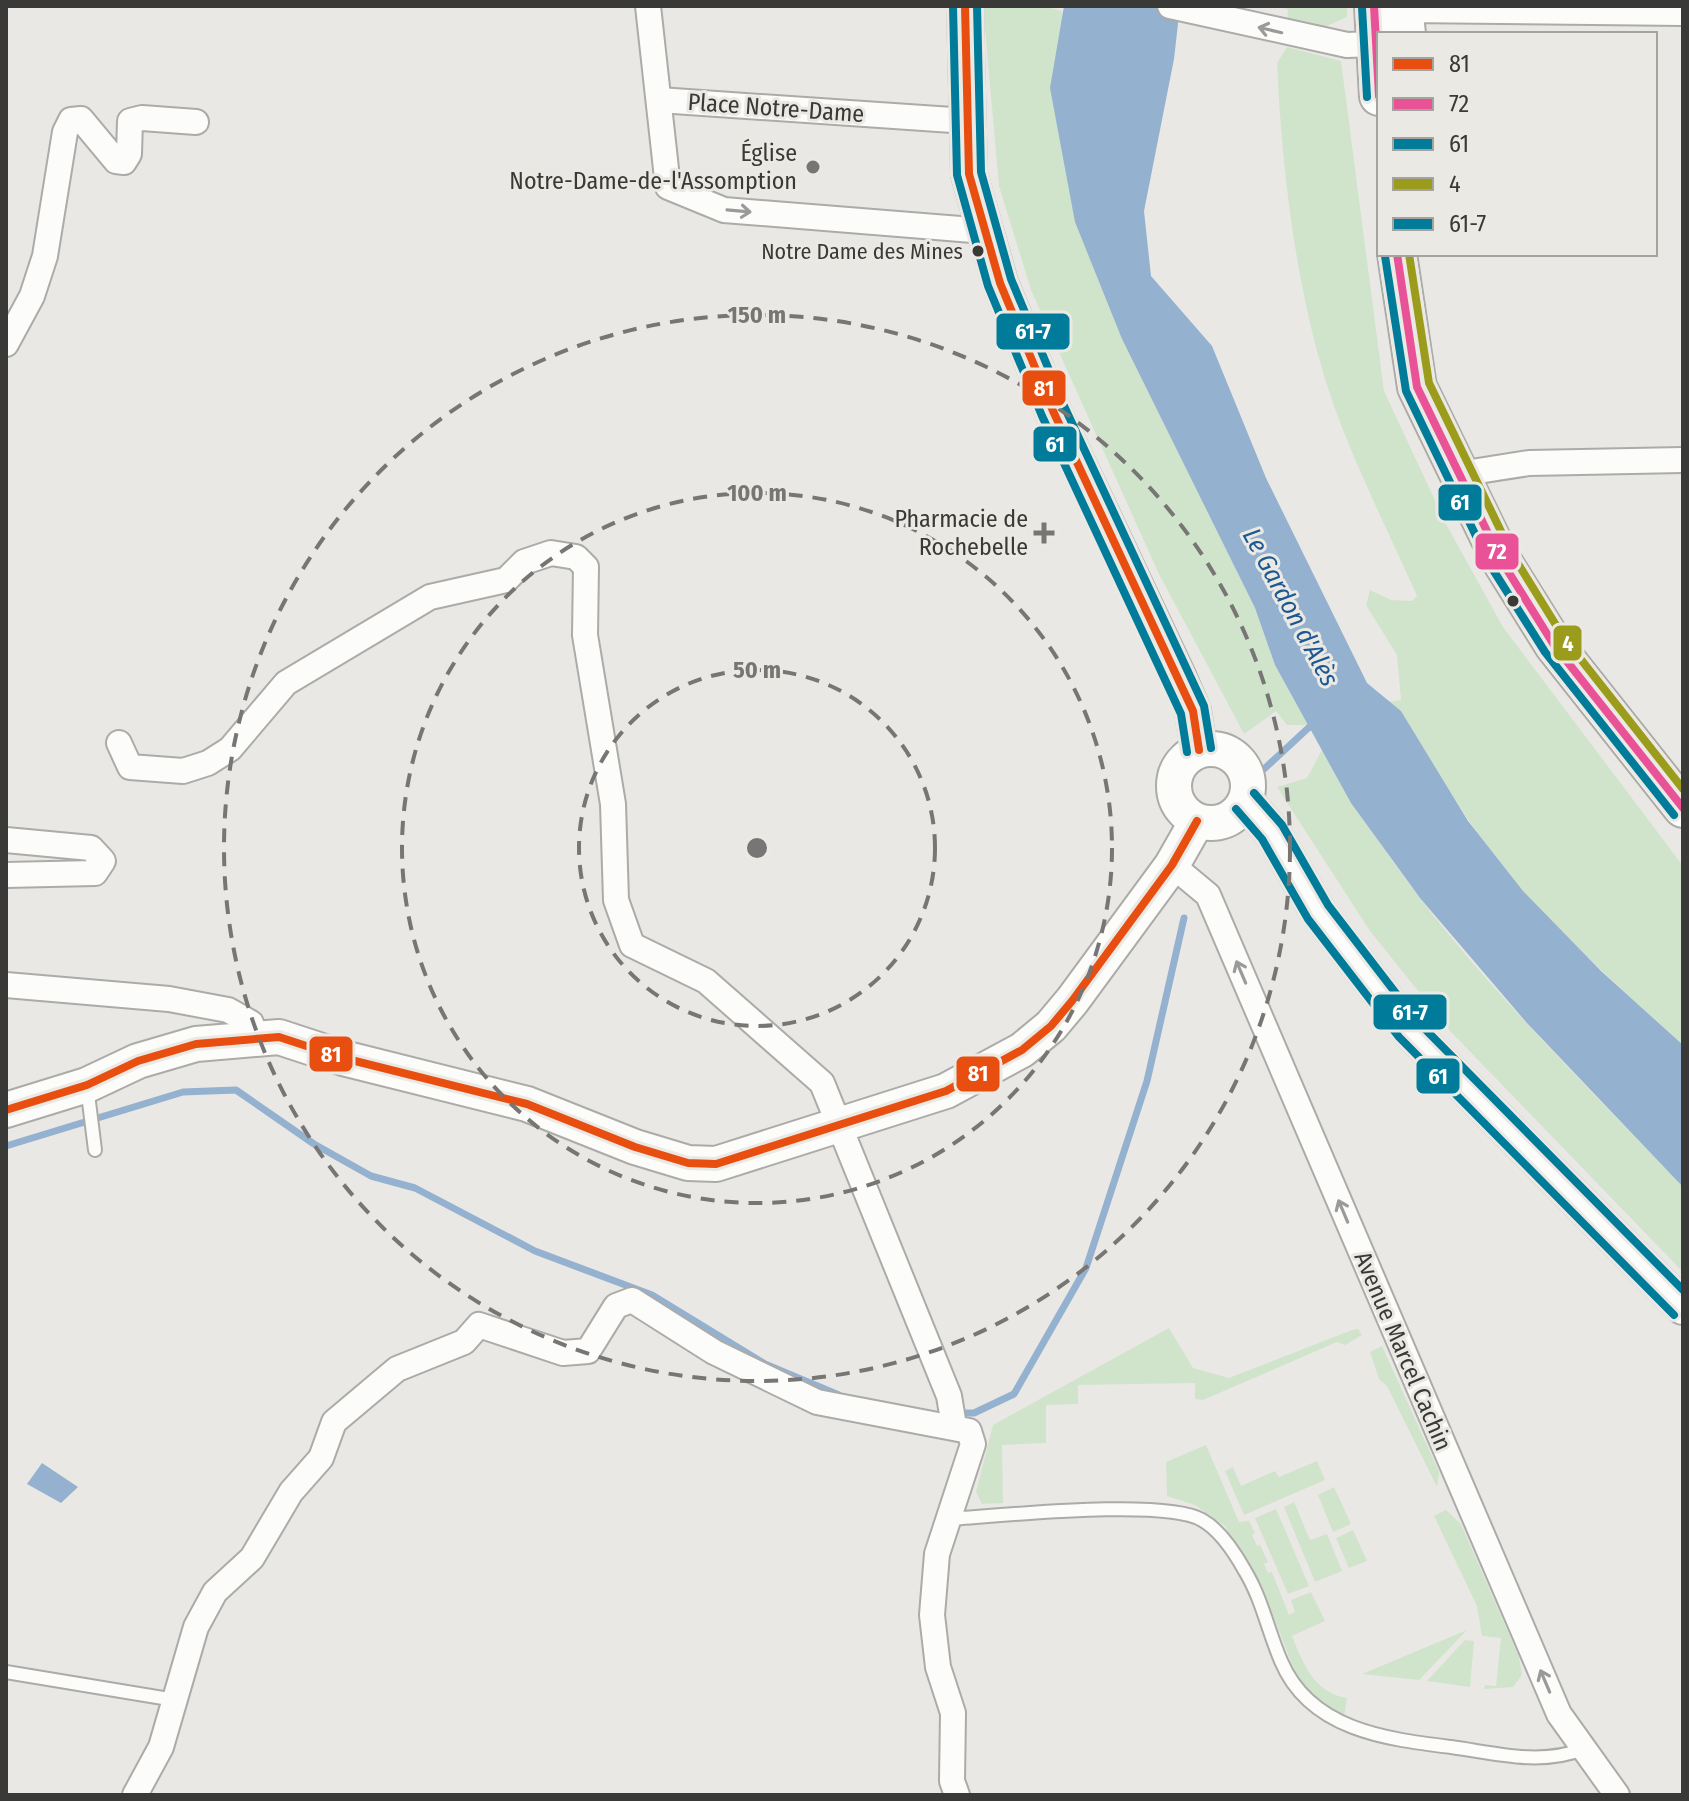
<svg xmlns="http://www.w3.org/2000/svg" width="1689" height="1801" font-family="'Fira Sans Condensed',sans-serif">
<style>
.green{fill:#d0e4cc}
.water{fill:#94b1cf}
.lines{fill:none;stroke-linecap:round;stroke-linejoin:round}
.stream{stroke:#94b1cf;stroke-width:7}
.lane-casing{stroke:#acaba8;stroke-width:16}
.street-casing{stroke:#acaba8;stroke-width:28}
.secondary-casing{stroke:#acaba8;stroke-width:38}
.primary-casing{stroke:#acaba8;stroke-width:42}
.lane{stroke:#fcfcfb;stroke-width:12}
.street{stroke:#fcfcfb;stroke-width:24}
.secondary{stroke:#fcfcfb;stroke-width:34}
.primary{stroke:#fcfcfb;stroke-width:38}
.bus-1-casing{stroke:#ebe9e4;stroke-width:14}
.bus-2-casing{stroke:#ebe9e4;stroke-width:14}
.bus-3-casing{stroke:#ebe9e4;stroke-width:14}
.bus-4-casing{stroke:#ebe9e4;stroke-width:14}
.bus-5-casing{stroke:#ebe9e4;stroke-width:14}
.bus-1{stroke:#e84e0f;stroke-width:8}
.bus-2{stroke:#ea5297;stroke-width:8}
.bus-3{stroke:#007b99;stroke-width:8}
.bus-4{stroke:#9c9c1c;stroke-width:8}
.bus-5{stroke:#007b99;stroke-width:8}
.oneway{stroke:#9a9a99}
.ring{fill:none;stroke:#777674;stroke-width:4;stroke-dasharray:14 10}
.poi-dot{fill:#777674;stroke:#ebe9e4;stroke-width:3}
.bus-dot{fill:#393937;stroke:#ebe9e4;stroke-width:3}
.labels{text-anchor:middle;stroke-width:6;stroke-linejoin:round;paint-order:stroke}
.bus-label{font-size:22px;fill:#393937;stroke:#ebe9e4;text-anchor:end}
.street-label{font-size:24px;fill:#393937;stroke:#ebe9e4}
.poi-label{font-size:24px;fill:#393937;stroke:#ebe9e4;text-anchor:end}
.water-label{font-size:26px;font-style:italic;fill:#1d5891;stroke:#ebe9e4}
.centre{fill:#777674;stroke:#ebe9e4;stroke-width:4}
.ring-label{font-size:24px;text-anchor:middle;font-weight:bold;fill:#777674;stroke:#ebe9e4;stroke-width:6;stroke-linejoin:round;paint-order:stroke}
.line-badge{stroke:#ebe9e4;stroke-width:3}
.badge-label{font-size:22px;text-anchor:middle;font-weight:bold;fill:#fff}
</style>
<rect width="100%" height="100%" fill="#eae8e5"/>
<!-- green -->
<g class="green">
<polygon points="983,6 1043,6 1062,11 1122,339 1255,608 1275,665 1310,725 1287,725 1276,711 1244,734 1159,574 1031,290 999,186"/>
<polygon points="1275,6 1347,6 1347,17 1318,30 1287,23 1288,9"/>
<path d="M1287,47L1341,61L1384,391L1446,524L1503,627L1683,866V1045C1629,996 1574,947 1524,893C1475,838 1439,773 1401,711L1387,702L1401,700L1397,655L1366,605L1370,590L1391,600L1412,601L1417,596C1389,533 1357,470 1334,406C1297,301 1282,174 1277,63Z"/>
<path d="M1323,748C1410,916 1554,1051 1683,1187V1272L1451,1032L1370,931L1277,787L1307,778Z"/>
<polygon points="1169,1328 1193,1368 1229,1378 1352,1330 1358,1329 1362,1335 1345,1345 1337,1342 1203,1400 1195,1399 1195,1383 1078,1385 1078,1404 1046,1405 1046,1443 1002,1445 1003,1503 982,1504 976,1492 993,1425"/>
<polygon points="1382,1346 1439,1472 1437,1487 1387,1386 1379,1379 1370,1352"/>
<path d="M1206,1445L1239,1522L1249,1521L1255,1533L1252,1535L1257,1546L1260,1545L1268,1562L1264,1564L1268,1573L1272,1572L1289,1615L1295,1612L1291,1600L1311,1592L1325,1621L1292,1636C1303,1663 1314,1693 1347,1698L1344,1717H1336L1297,1678L1262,1586L1229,1542L1226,1527L1195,1505L1167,1496L1166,1462Z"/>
<polygon points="1317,1461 1325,1480 1244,1515 1225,1471 1233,1467 1241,1486 1275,1471 1279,1477"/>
<polygon points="1334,1487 1351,1524 1333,1532 1318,1495"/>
<polygon points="1294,1502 1310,1540 1327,1534 1342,1571 1315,1582 1284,1507"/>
<polygon points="1276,1509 1309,1586 1288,1594 1255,1518"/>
<polygon points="1446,1510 1461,1524 1519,1657 1522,1675 1513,1687 1484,1689 1485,1685 1496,1686 1501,1638 1482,1636 1477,1606 1434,1516"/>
<polygon points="1353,1530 1367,1561 1349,1568 1336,1538"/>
<polygon points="1467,1630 1419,1680 1362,1674"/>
<polygon points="1465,1640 1474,1641 1470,1687 1427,1681"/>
</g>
<!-- water -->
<g class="water">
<polygon points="1064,6 1180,6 1174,59 1144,211 1151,276 1212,346 1266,478 1367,683 1401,711 1468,821 1523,891 1601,971 1683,1045 1683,1187 1526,1022 1420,898 1351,803 1275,665 1255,608 1122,339 1075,222 1050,88"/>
<polygon points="42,1463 78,1487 61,1503 27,1484"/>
</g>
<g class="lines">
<!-- stream -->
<g class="stream">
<polyline points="1264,769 1318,719"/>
<polyline points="6,1146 183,1092 236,1090 314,1144 371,1176 415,1188 535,1251 652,1295 765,1364 839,1395"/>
<polyline points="958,1413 974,1413 1014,1394 1086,1268 1147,1081 1184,918"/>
</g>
<defs>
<g id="lane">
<polyline points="87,1086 95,1150"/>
<path d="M948,1519C999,1516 1165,1498 1202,1520C1220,1530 1235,1553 1245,1571C1262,1599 1268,1631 1281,1661C1310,1730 1386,1739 1451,1747C1495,1753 1540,1766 1583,1749"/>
<polyline points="6,1672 175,1700"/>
</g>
<g id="street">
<polyline points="648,6 668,187 724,210 985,231"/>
<polyline points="1170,6 1347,45 1374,44 1379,39"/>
<polyline points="1394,21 1404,10 1683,13"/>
<polyline points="659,100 967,121"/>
<polyline points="6,344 32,296 45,256 65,132 71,120 81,119 116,161 124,162 129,154 130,121 142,118 196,122"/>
<polyline points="1459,474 1529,463 1683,460"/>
<polyline points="119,743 130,767 183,771 208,763 230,749 286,683 430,597 506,580 524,562 551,553 576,557 586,567 585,635 613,804 616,900 632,945 706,981 822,1083 949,1396 954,1426"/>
<polyline points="6,840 91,848 103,861 95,873 6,875"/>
<polyline points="1172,865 1208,895 1559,1714 1617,1795"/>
<polyline points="6,985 169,999 228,1010 251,1023 256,1037"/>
<polyline points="135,1795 161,1747 196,1627 215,1592 252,1558 291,1492 321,1458 334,1422 397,1369 464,1342 479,1325 563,1353 588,1351 616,1306 632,1300 714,1352 817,1402 969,1431 973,1444 937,1554 932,1615 938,1667 953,1713 952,1781 957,1795"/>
</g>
<g id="secondary">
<polyline points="965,6 969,174 1000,283 1053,411 1178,676 1193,711 1199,750"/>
<circle cx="1211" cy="786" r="37"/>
<polyline points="1245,801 1272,832 1318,912 1409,1030 1683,1307"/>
<polyline points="6,1110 87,1085 138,1061 196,1044 279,1037 343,1058 527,1104 635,1147 688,1163 716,1164 946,1091 1022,1050 1051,1026 1072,1001 1172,865 1197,821"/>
</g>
<g id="primary">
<polyline points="1374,6 1379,96"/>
<polyline points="1403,6 1406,34"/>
<polyline points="1397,254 1417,387 1501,560 1554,645 1683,808"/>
</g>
</defs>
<!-- lane casing -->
<use href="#lane" class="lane-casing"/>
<!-- street casing -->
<use href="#street" class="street-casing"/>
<!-- secondary casing -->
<use href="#secondary" class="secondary-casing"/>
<!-- primary casing -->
<use href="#primary" class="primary-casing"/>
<!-- lane -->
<use href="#lane" class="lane"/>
<!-- street -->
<use href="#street" class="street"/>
<!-- secondary -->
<use href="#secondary" class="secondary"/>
<!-- primary -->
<use href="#primary" class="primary"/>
<defs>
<g id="bus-1">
<polyline points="965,6 969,174 1000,283 1053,411 1193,711 1199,750"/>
<polyline points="6,1110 87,1085 138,1061 196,1044 279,1037 343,1058 527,1104 635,1147 688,1163 716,1164 946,1091 1022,1050 1051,1026 1072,1001 1172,865 1197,821"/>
</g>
<g id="bus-2">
<polyline points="1374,6 1379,96"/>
<polyline points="1397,254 1417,387 1501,560 1554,645 1683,808"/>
</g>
<g id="bus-3">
<polyline points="953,6 957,175 988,286 1042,416 1181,714 1187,752"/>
<polyline points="1362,7 1367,97"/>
<polyline points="1385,256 1406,391 1490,565 1545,652 1674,815"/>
<polyline points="1236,809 1262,839 1308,919 1399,1037 1674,1315"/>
</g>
<polyline id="bus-4" points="1409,254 1429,383 1512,554 1564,638 1683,789"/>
<g id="bus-5">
<polyline points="977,6 981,172 1011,279 1064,406 1204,706 1211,748"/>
<polyline points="1254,793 1282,825 1328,905 1418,1022 1683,1290"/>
</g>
</defs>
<!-- bus-1 casing -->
<use href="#bus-1" class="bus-1-casing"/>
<!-- bus-2 casing -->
<use href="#bus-2" class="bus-2-casing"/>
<!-- bus-3 casing -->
<use href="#bus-3" class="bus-3-casing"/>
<!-- bus-4 casing -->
<use href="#bus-4" class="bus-4-casing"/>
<!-- bus-5 casing -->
<use href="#bus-5" class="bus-5-casing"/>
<!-- bus-1 -->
<use href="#bus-1" class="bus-1"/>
<!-- bus-2 -->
<use href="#bus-2" class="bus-2"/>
<!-- bus-3 -->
<use href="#bus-3" class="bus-3"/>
<!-- bus-4 -->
<use href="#bus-4" class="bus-4"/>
<!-- bus-5 -->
<use href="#bus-5" class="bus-5"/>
</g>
<!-- one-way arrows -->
<defs><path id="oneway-shaft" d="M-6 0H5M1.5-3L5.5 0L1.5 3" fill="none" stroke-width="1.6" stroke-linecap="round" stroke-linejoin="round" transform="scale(2)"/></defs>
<g class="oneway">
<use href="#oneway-shaft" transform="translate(1270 30) rotate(-167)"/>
<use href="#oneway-shaft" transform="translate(739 211) rotate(5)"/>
<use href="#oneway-shaft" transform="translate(1241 972) rotate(-113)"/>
<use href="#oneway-shaft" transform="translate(1343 1211) rotate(-113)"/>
<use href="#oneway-shaft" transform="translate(1545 1681) rotate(-113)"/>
</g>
<!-- distance rings -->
<g class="ring">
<circle cx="757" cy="848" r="178"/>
<circle cx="757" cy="848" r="355"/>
<circle cx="757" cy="848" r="533"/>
</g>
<!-- markers -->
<g class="poi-dot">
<circle cx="813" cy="167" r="8"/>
<path d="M1040 521h8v8h8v8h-8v8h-8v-8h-8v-8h8z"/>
</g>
<g class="bus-dot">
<circle cx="978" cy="251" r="7"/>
<circle cx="1513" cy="601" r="7"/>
</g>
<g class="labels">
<!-- bus labels -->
<g class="bus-label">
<text x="963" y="259">Notre Dame des Mines</text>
</g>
<!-- street labels -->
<g class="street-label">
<text transform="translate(776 108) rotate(4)" y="8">Place Notre-Dame</text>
<text transform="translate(1403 1351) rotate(67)" y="8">Avenue Marcel Cachin</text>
</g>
<!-- poi labels -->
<g class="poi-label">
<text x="797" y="161">Église<tspan x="797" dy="28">Notre-Dame-de-l'Assomption</tspan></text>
<text x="1028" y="527">Pharmacie de<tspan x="1028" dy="28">Rochebelle</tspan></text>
</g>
<!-- water labels -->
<g class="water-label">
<text transform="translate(1291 607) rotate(62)" y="9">Le Gardon d'Alès</text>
</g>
</g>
<circle cx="757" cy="848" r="12" class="centre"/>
<g class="ring-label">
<text x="757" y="323">150 m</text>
<text x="757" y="501">100 m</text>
<text x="757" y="678">50 m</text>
</g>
<g class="line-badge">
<rect x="995" y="312" width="76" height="39" rx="8" fill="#007b99"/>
<rect x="1021" y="369" width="46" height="38" rx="8" fill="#e84e0f"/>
<rect x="1032" y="425" width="46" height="38" rx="8" fill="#007b99"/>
<rect x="1437" y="483" width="46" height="39" rx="8" fill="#007b99"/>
<rect x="1474" y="532" width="46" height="39" rx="8" fill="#ea5297"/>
<rect x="1552" y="624" width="31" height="38" rx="8" fill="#9c9c1c"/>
<rect x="1372" y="993" width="76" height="38" rx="8" fill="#007b99"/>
<rect x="308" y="1035" width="46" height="38" rx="8" fill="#e84e0f"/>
<rect x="955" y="1055" width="46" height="38" rx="8" fill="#e84e0f"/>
<rect x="1415" y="1057" width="46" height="38" rx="8" fill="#007b99"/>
</g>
<g class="badge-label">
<text x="1033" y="339">61-7</text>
<text x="1044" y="396">81</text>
<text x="1055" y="452">61</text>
<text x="1460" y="510">61</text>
<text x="1497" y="559">72</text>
<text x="1568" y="651">4</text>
<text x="1410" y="1020">61-7</text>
<text x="331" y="1062">81</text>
<text x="978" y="1081">81</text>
<text x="1438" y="1084">61</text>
</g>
<!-- border -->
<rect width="1689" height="1801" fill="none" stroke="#393937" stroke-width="16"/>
<!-- legend -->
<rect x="1377" y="32" width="280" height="224" fill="#ebe9e4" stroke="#a4a39f" stroke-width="2"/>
<rect x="1393" y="58" width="40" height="12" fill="#e84e0f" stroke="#a4a39f" stroke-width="2"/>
<text x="1449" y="72" font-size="24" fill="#393937">81</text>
<rect x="1393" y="98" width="40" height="12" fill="#ea5297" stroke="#a4a39f" stroke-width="2"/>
<text x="1449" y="112" font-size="24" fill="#393937">72</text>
<rect x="1393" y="138" width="40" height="12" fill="#007b99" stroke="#a4a39f" stroke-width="2"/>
<text x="1449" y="152" font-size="24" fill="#393937">61</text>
<rect x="1393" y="178" width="40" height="12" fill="#9c9c1c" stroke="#a4a39f" stroke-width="2"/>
<text x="1449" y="192" font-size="24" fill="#393937">4</text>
<rect x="1393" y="218" width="40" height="12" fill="#007b99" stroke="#a4a39f" stroke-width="2"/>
<text x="1449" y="232" font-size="24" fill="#393937">61-7</text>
</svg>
